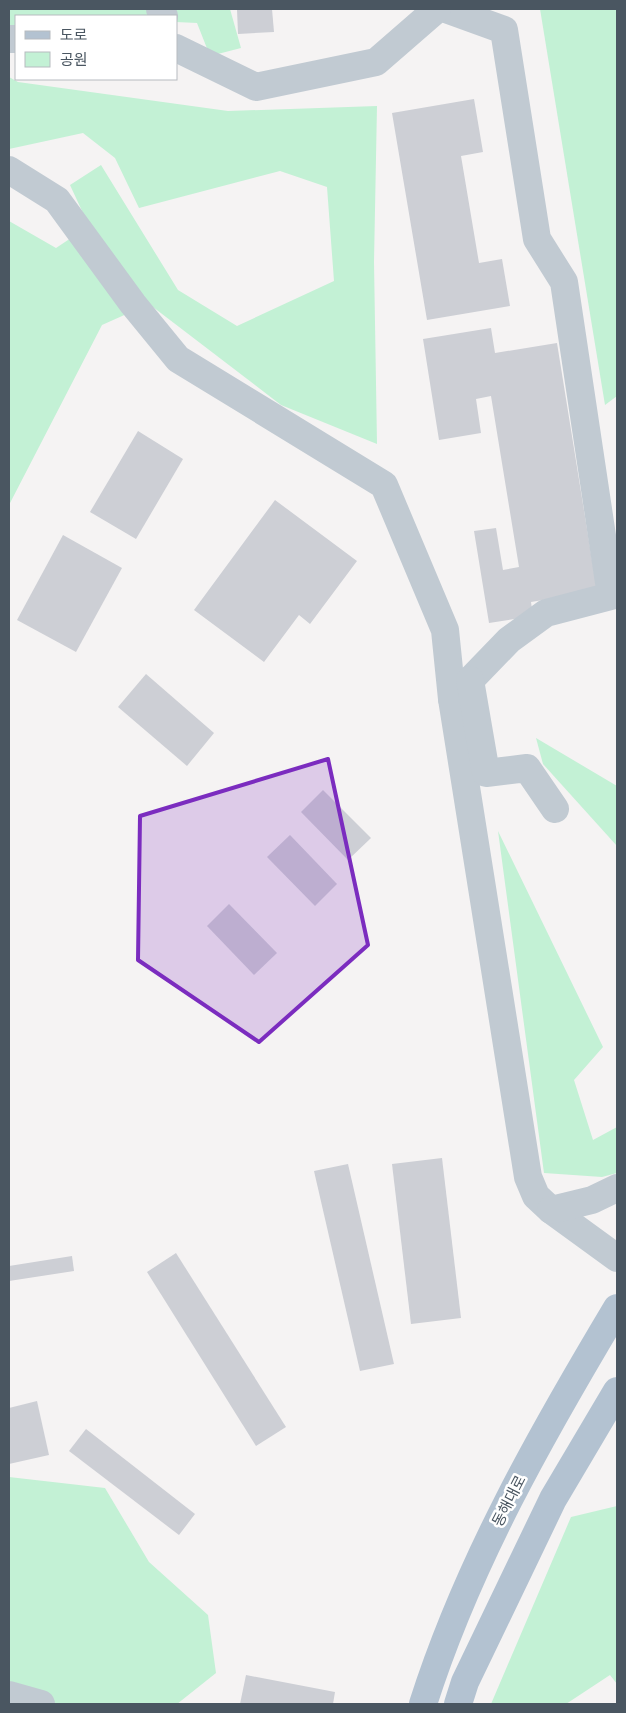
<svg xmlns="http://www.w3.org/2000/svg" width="626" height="1713" font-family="'Fira Sans','Noto Sans KR',sans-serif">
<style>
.green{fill:#c3f1d5}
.building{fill:#cdcfd5}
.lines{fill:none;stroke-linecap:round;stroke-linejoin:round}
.minor{stroke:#c1cad2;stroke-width:28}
.major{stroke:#b3c2d1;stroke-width:28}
.marked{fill:#7b2cbf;fill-opacity:0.2;stroke:#7b2cbf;stroke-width:4;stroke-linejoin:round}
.labels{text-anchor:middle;stroke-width:5;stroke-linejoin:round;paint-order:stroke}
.street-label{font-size:15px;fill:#4a5661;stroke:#fff}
</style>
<rect width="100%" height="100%" fill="#f5f3f3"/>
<!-- green -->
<g class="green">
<polygon points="9,9 230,9 241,48 210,56 197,23 176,22 176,16 16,16 16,46 9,35"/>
<polygon points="540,9 617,9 617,396 605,405"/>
<polygon points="9,77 18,82 228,111 377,106 374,262 377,444 281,405 149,304 102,325 9,505 9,221 56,248 89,226 70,185 101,165 178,290 237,326 334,281 327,187 280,171 139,208 115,158 83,133 9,149"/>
<polygon points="536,738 617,786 617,846 543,764"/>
<polygon points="498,831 603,1047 574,1080 593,1140 617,1127 617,1173 602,1177 544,1173"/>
<polygon points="9,1477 105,1488 149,1562 208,1615 216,1673 177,1704 35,1704 9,1697"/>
<polygon points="617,1506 617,1684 610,1675 566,1704 491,1704 571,1517"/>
</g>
<!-- building -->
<g class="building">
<polygon points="237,9 272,9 274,32 238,34"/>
<polygon points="474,99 483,152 461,156 479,263 502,259 510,306 427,320 392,113"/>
<polygon points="491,328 495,353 557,343 597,591 531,602 533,616 489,623 474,531 496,528 503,570 519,567 491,396 476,399 481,433 439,440 423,339"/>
<polygon points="138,431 183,459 136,539 90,512"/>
<polygon points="275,500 357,561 310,624 299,615 264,662 194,610"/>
<polygon points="63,535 122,568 76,652 17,620"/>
<polygon points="146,674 214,733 187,766 118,707"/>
<polygon points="323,790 371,838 348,860 301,812"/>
<polygon points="290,835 337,884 315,906 267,857"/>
<polygon points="229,904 277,953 254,975 207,926"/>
<polygon points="442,1158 461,1318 411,1324 392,1164"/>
<polygon points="348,1164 394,1364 360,1371 314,1171"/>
<polygon points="176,1253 286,1427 256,1446 147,1272"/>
<polygon points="72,1256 74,1271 9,1281 9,1266"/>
<polygon points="37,1401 49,1455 9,1464 9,1408"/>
<polygon points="86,1429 195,1514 179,1535 69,1451"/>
<polygon points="246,1675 335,1692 333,1704 240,1704"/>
</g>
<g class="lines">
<!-- minor -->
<g class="minor">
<polyline points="160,9 164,16"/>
<polyline points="446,9 504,30 537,239 564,282 611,596 546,613 509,640 452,699"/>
<polyline points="9,39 16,39"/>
<polyline points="176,48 256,87 376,62 437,9"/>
<polyline points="9,170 57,200 133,304 178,359 384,485 445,630 452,699 528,1177 536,1196 551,1210 617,1258"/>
<polyline points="470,680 486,773 527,768 555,809"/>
<polyline points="551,1210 592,1200 617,1188"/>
<polyline points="9,1695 41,1704"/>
</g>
<!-- major -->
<g class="major">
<path d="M423,1704C468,1563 541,1435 617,1308"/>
<polyline points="458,1704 465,1682 553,1499 617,1391"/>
</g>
</g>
<!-- marked area -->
<path class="marked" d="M328,759L368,945L259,1042L138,960L140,816Z"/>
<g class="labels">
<!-- street labels -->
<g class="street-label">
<text transform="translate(509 1501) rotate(-63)" y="5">동해대로</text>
</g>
</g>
<!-- border -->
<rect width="626" height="1713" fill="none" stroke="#4a5661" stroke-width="20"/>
<!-- legend -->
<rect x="15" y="15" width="162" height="65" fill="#ffffff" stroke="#b7bbc0"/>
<rect x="25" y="31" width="25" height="8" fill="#b3c2d1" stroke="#b7bbc0"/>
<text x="60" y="40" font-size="15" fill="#4a5661">도로</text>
<rect x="25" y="52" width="25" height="15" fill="#c3f1d5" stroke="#b7bbc0"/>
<text x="60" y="65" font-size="15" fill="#4a5661">공원</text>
</svg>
